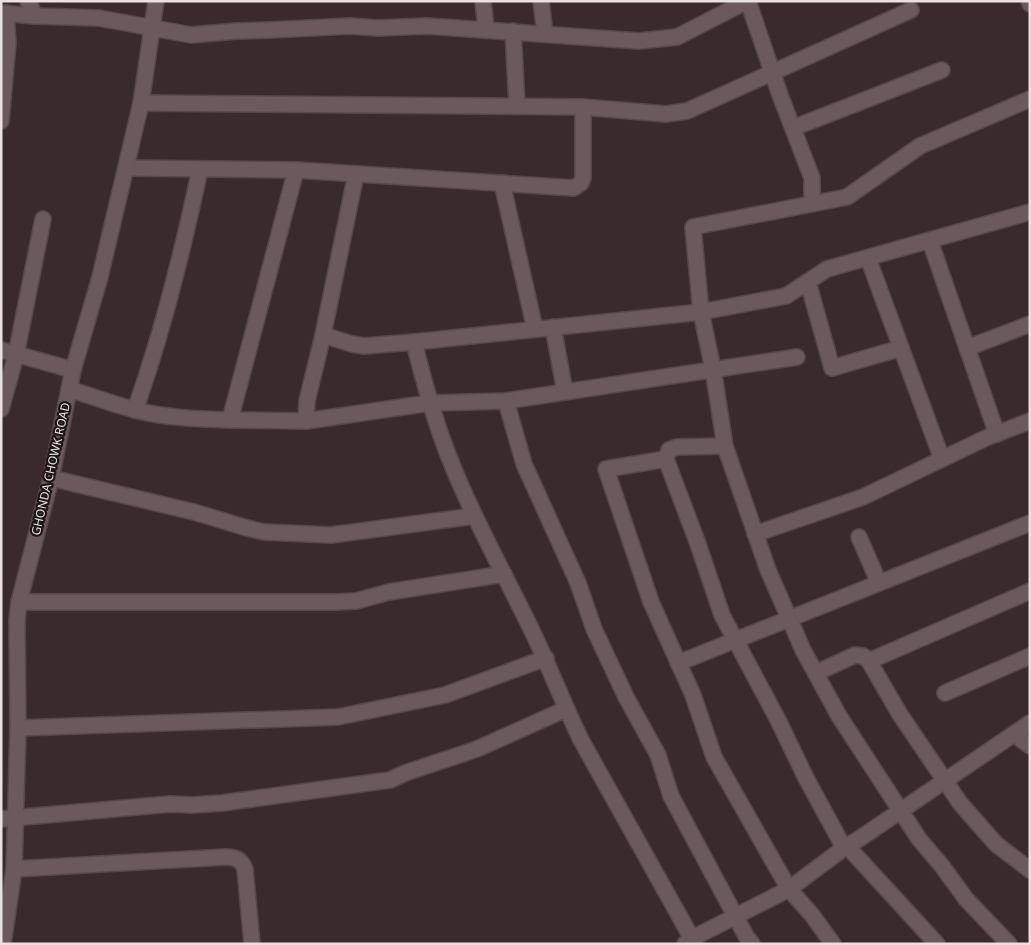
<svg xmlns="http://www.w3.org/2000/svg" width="1031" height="945" font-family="'Noto Sans',sans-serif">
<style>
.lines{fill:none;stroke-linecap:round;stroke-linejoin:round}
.minor-casing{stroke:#56484a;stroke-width:18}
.minor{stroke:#6b595b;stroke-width:15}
.labels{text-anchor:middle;stroke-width:4.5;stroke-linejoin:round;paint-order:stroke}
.street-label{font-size:12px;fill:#ebe0e1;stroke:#1d1516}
</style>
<rect width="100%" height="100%" fill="#3a2a2d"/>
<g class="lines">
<defs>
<g id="minor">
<polyline points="28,1 35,16"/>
<polyline points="483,1 486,29"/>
<polyline points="541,1 545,34"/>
<polyline points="748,1 780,95 812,178 812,203"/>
<polyline points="1029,1 1030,4"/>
<polyline points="1,13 35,16 99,18 191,35 236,31 270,30 350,26 378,28 427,26 639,41 677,37 747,1"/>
<polyline points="513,31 517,106"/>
<polyline points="141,103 583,107 666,114 687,111 911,10"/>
<polyline points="1,121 8,43 6,13"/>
<polyline points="793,128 942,70"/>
<polyline points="126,168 296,170 574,188 581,183 583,178 583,107"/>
<polyline points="296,170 230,420 306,421 430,403 506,401 797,357"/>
<polyline points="502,183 535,329"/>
<polyline points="930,241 997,434"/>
<polyline points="868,258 942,459"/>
<polyline points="808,282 832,368 901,348"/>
<polyline points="553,327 565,392"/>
<polyline points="323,335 352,344 364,346 414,342 701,312 786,296 827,269 1030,212"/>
<path d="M414,342C424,383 435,423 451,462C474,521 506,576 533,633C550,668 564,705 581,740L695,944"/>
<polyline points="967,348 1030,324"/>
<polyline points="1,350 73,370"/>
<path d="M69,389C91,396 113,404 135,410C166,418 198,419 230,420"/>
<polyline points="506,401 524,464 578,583 594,629 626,697 658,755 671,796 746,936 752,944"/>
<polyline points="1,409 16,355 43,219"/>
<path d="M135,410C163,331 183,250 200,169"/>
<polyline points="306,421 307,401 323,335 356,174"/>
<polyline points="725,446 677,447 669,450 666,459 698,544 722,615 778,720 806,778 844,848"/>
<polyline points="666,459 606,469 651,602 693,695 714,757 789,889 812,915 833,944"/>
<polyline points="51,478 194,512 247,528 264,532 331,535 474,516"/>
<polyline points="755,534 863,497 988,437 1030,421"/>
<polyline points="859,537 879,583"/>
<polyline points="19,602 336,602 356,601 389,592 504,574"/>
<polyline points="869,661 1030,591"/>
<polyline points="678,663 1030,523"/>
<polyline points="816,673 855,655 863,656 869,661 899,713 960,803 996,844 1030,870"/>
<polyline points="945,693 1030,656"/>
<polyline points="18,728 338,717 445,695 546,658"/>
<polyline points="1014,734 1030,746"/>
<polyline points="1,819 170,804 192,805 222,803 390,780 405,773 477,749 566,709"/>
<polyline points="847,846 937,944"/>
<path d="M14,869L225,857C235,857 241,859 245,869L252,944"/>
<polyline points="3,944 14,869 18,728 17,621 19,602 51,478 73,370 100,277 141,103 156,1"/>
<polyline points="685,944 691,939 789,889 844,848 859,839 1030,723"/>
<polyline points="1009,944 966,899 942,866 919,839 839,716 803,650 768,570 725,446 713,369 701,312 693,227 847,197 920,146 1030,99"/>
</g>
</defs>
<!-- minor casing -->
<use href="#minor" class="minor-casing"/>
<!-- minor -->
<use href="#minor" class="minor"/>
</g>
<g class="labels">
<!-- street labels -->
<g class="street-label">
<text transform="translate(51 469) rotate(-77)" y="4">GHONDA CHOWK ROAD</text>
</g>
</g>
<!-- border -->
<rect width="1031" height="945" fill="none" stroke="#ebe0e1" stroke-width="5"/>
</svg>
